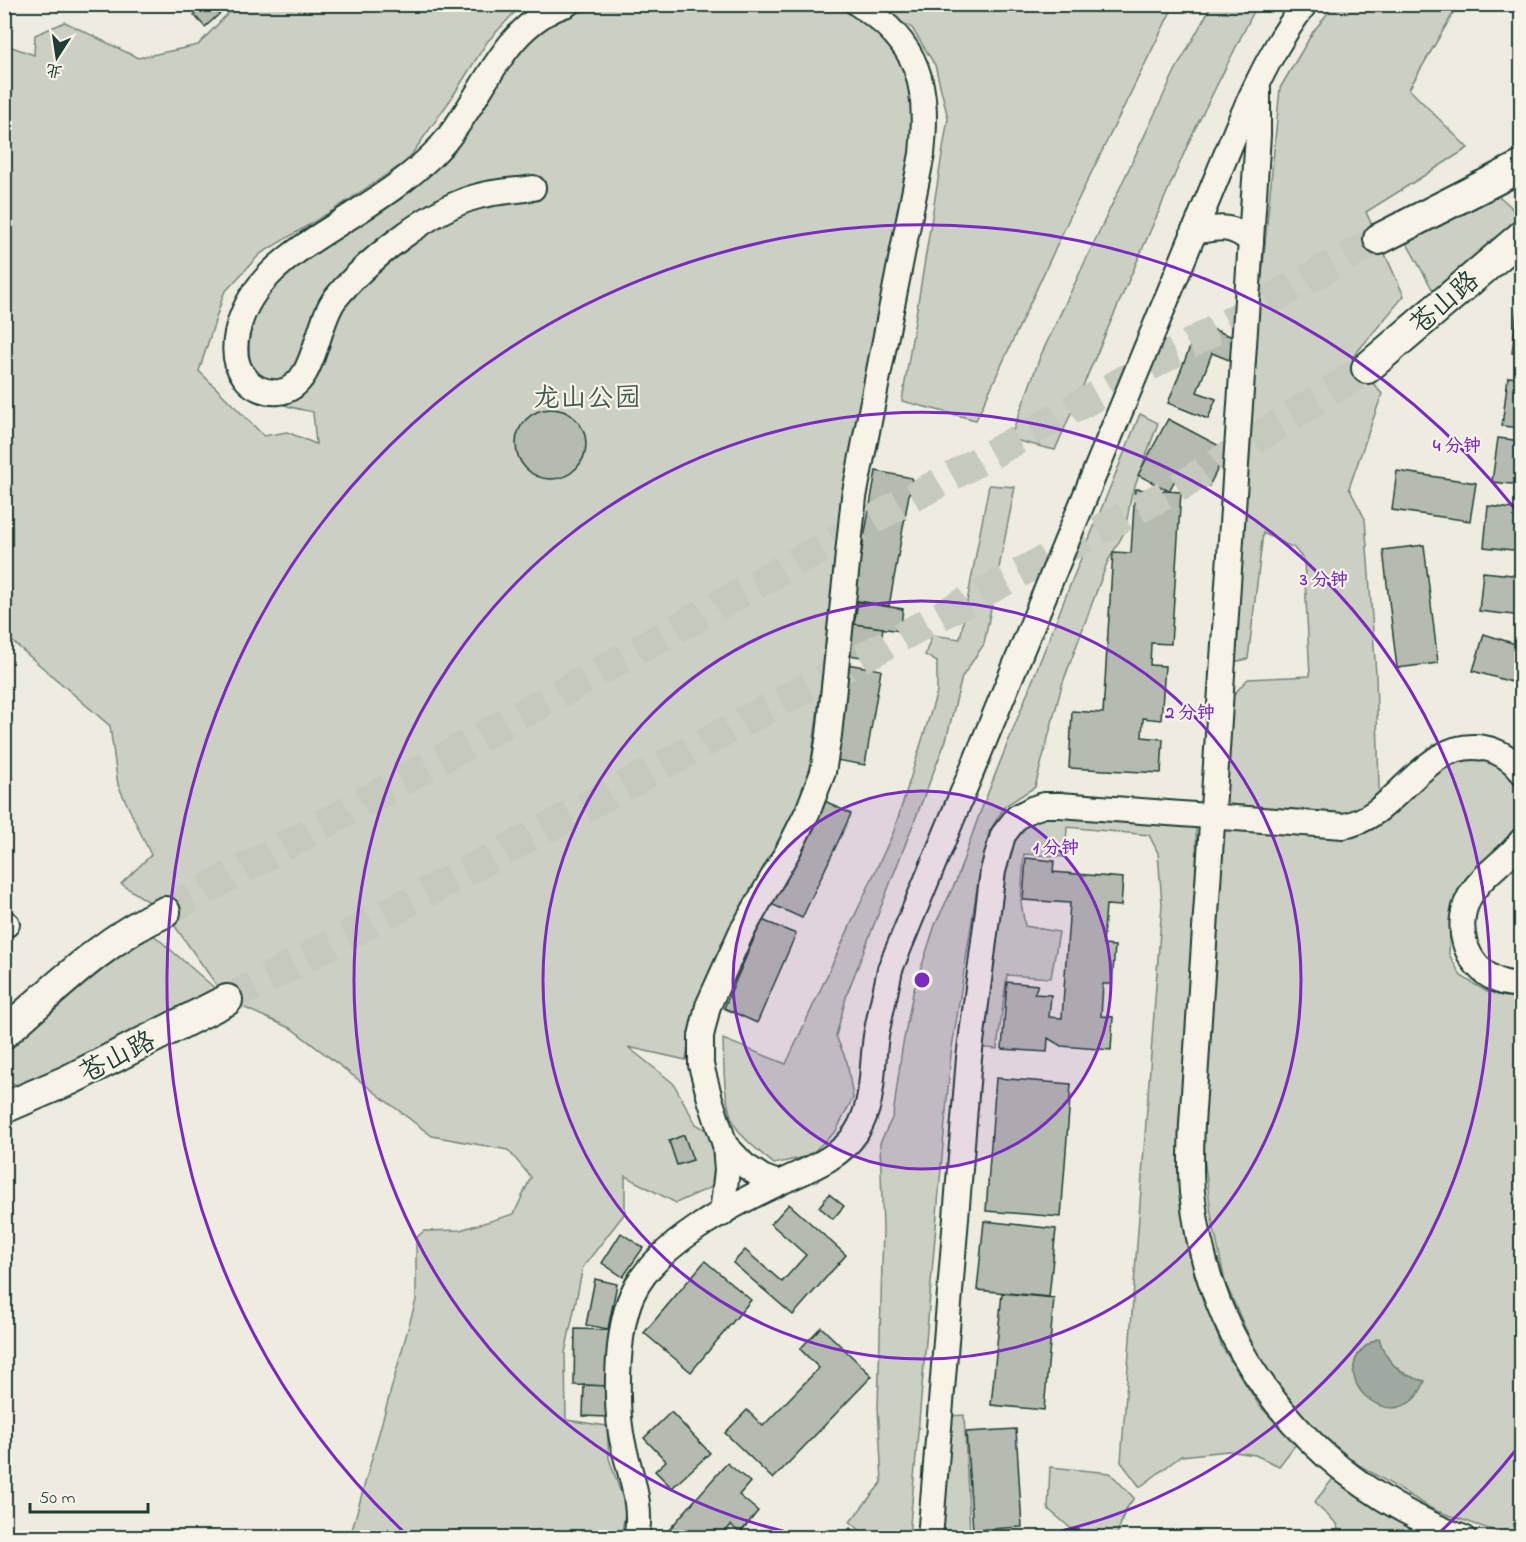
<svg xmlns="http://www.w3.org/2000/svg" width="1526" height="1542" font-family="'Indie Flower','LXGW WenKai TC',sans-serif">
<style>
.green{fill:#cccfc4;stroke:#76867c;stroke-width:1.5}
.water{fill:#9fa99f;stroke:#6c7e74;stroke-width:1.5}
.building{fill:#b5bbb0;stroke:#1f3d34;stroke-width:1.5}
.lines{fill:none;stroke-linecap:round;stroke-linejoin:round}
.major-tunnel{stroke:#c5c9be;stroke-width:30;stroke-dasharray:30 15;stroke-linecap:butt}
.minor-casing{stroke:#1f3d34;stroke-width:28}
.major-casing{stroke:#1f3d34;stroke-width:34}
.minor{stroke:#f7f3e8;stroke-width:24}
.major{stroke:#f7f3e8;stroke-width:30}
.ring{fill:none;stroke:#7b2cbf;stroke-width:3}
.labels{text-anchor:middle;stroke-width:4.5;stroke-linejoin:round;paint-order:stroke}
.street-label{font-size:27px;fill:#1f3d34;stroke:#f7f3e8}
.park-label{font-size:27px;fill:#425a51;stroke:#f7f3e8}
.centre{fill:#7b2cbf;stroke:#f7f3e8;stroke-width:3}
.ring-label{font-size:18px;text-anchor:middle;font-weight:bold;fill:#7b2cbf;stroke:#f7f3e8;stroke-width:4.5;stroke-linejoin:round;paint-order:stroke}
</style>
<rect width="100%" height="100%" fill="#eeece1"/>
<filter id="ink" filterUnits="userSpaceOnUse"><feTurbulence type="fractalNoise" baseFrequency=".0167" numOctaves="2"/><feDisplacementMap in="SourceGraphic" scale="12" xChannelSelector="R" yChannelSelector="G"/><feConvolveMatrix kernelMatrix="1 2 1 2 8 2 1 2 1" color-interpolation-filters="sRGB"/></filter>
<g filter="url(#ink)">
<!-- green -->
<g class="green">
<path d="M236,5H527L514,13L487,42L451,99L407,161L332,211L260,254L224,293L199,371L264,436L287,432L316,444L313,412C304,410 291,408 282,404C248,387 242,346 256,314C274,274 314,258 345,230C370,208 392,182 415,159C454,118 494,79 532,37L556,18L609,5H834L855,16L878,34L898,59L911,78L916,121L855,446L836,570L810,770L800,802L760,874L692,1017L686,1060L628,1047L673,1083L696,1124L711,1133L716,1185L676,1203L625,1176V1213L583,1267L565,1353L566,1420L607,1426L609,1458L626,1508L621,1537H350L416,1300V1238L424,1231L460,1230L514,1214L531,1177L508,1150L432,1136L292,1029L227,1000L165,912L121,884L151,855L118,785L110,726L5,635L4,44L34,55L35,35L65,22L138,58L198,45Z"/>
<polygon points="871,5 1174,5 1074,208 976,420 902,401 948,118 935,65 912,28"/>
<polygon points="1212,5 1257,5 1192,135 1055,450 1010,439 1040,357 1175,71"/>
<polygon points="1334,5 1458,5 1409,89 1468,148 1366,212 1404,296 1352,358 1382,394 1349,488 1365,519 1376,674 1380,824 1447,765 1464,759 1483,759 1504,766 1514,776 1521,795 1521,820 1515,836 1454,906 1450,929 1449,954 1461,976 1487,992 1521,992 1521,1537 1512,1537 1434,1510 1359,1465 1315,1429 1261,1364 1225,1282 1211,1214 1203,1148 1216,887 1232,696 1248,679 1310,676 1304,560 1294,548 1263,533 1248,659 1233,662 1247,431 1280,88 1313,32"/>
<path d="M1497,195C1511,205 1518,210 1512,228L1435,294L1400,231Z"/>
<polygon points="1140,414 1158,423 1131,497 1125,531 1107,563 1062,685 1035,787 1005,806 989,832 978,882 951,1054 909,1536 908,1538 868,1537 850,1522 882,1482 878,1407 883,1229 880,1143 893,1116 902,1049 913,993 935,925 956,881 978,818 1073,578"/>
<path d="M989,485L1015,487L984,644L962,677L946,740L847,994L836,1036L847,1062L853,1098L836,1131L809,1156L774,1164C760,1152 738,1136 732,1119C723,1094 724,1065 723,1039L786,1064L894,831L937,692V662L925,655L932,635L960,639Z"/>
<polygon points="1048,810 1196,826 1197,876 1183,1197 1194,1274 1222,1347 1259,1405 1296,1444 1279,1466 1255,1455 1228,1451 1181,1456 1140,1487 1121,1462 1162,904 1158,853 1149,835 1067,827 1065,857 1024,854 1021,902 1025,926 1059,932 1051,978 1007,975 997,1049 977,1047 1000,877 1019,828"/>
<polygon points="149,931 217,990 132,1038 19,1086 10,1082 5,1076 4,1050 8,1047 77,985"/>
<polygon points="964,1415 970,1532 979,1535 979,1537 944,1538 940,1510 949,1416"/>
<polygon points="1050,1467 1110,1473 1134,1498 1126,1509 1116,1537 1081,1537 1048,1509"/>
<polygon points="1335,1476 1378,1510 1427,1537 1339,1537 1337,1524 1314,1503"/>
</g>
<!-- water -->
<path class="water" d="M1379,1338C1385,1361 1401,1376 1425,1381C1398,1449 1311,1370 1379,1338Z"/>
<!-- building -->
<g class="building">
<polygon points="205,4 223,4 226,8 205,27 194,15"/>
<polygon points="1517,310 1522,311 1522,354 1512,353"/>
<polygon points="1199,324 1238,339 1229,360 1212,353 1197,392 1216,399 1208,419 1168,403"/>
<polygon points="1508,377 1522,378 1522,428 1502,426"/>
<circle cx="551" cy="444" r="35"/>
<polygon points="1168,419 1227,450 1209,486 1180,471 1169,491 1138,475"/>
<polygon points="1498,438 1522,441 1522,485 1492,482"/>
<polygon points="876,471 912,478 889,606 853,600"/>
<polygon points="1397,471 1476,483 1470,521 1392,510"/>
<polygon points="1135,489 1181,492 1171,644 1151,643 1150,665 1165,666 1161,720 1143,718 1142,737 1163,739 1161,773 1069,768 1072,711 1103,713 1113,552 1131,553"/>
<polygon points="1488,506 1522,510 1522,551 1484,547"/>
<polygon points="1424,545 1438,663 1397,668 1383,550"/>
<polygon points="1483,572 1522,576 1522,616 1479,611"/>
<polygon points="858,602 903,609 900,631 854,624"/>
<polygon points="854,624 883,628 878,660 849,655"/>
<polygon points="1484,634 1522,646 1522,685 1473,671"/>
<polygon points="847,664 881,670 865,765 830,759"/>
<polygon points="821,799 851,814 802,918 771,904"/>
<polygon points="1026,858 1054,861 1053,872 1123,878 1121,906 1106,905 1103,945 1115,946 1112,984 1103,984 1101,1016 1113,1017 1111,1050 1061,1046 1048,1038 1047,1052 1002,1049 1007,982 1038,985 1034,994 1051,995 1049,1017 1062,1018 1070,903 1023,900"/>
<polygon points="762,920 796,934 757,1023 724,1008"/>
<polygon points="996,1078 1071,1084 1061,1217 986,1211"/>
<polygon points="684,1135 693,1160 677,1165 669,1141"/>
<polygon points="829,1194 844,1206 833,1219 819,1207"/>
<polygon points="789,1204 846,1255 793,1315 733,1263 745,1250 782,1282 806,1255 771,1224"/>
<polygon points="984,1221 1056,1229 1049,1297 977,1290"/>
<polygon points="621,1233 643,1248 623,1277 602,1263"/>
<polygon points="705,1261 751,1300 691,1372 644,1333"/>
<polygon points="595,1279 617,1284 608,1329 586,1325"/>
<polygon points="1002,1293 1054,1298 1044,1410 991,1405"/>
<polygon points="821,1327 872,1376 773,1479 725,1433 747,1410 763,1426 819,1368 800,1349"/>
<polygon points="575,1329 609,1330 608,1386 574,1385"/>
<polygon points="584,1385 608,1386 607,1417 583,1416"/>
<polygon points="671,1412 710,1453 672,1488 655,1471 666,1461 644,1438"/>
<polygon points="1016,1429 1022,1527 973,1530 966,1432"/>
<polygon points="727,1463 750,1482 739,1495 758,1511 740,1533 731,1525 720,1538 662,1538"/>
<polygon points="850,1528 860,1538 841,1538"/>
</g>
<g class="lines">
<!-- major-tunnel -->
<g class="major-tunnel">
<polyline points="165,912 1379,239"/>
<polyline points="227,1000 1181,486 1367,368"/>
</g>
<defs>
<g id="minor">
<path d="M1258,89V135L1192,1124C1191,1147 1190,1169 1192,1192C1208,1354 1313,1481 1464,1538"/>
<path d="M533,188C515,191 496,191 479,196C433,207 365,262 335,299C315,325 316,387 279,392C265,393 252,388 244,376C234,364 234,348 237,333C246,290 278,263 313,240C357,211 406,185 442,145C483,99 502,24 567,4"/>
<path d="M1193,232C1218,228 1230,223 1251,241"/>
<path d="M1522,840C1509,859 1486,871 1473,891C1452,922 1463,966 1499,981C1506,984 1514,984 1522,985"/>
<polyline points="4,922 7,924"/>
<path d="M778,1183L762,1177L744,1165L725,1145L710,1099L701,1065V1036L708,1006L741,933L789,849L808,811L823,772L829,735L854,497L922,154C929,85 920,43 858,4"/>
<polyline points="722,1214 727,1170 725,1145"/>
<path d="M636,1538C643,1508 631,1477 624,1448C614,1410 616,1331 632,1295C655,1244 732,1205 781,1182C809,1169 839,1159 856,1133C875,1103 871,1069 876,1036C880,1013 886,991 890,969L1238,126C1257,82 1276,42 1305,4"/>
<path d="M930,1538L969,1058L993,871L1003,835L1017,817L1032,809L1044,805H1060L1343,826C1398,818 1423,737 1484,748C1500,751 1512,759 1522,772"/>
</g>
<g id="major">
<polyline points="1379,239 1522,166"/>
<polyline points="1367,368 1522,236"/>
<path d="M4,1033C54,990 104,939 165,912"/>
<polyline points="4,1108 69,1080 227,1000"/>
</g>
</defs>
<!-- minor casing -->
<use href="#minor" class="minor-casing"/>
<!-- major casing -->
<use href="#major" class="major-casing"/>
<!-- minor -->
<use href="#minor" class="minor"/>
<!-- major -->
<use href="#major" class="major"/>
</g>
</g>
<!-- distance rings -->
<circle cx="922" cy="980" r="189" fill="#7b2cbf" fill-opacity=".12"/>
<g class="ring">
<circle cx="922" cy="980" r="189"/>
<circle cx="922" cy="980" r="379"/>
<path d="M809 1537A568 568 0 1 1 1035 1537"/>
<path d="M1519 1446A757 757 0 0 1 1438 1534M406 1534A757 757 0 1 1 1519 514"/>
</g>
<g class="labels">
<!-- street labels -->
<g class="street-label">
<text transform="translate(1444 302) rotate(-41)" y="9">苍山路</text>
<text transform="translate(117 1056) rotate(-27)" y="9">苍山路</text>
</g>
<!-- park labels -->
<g class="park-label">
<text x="587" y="406">龙山公园</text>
</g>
</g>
<circle cx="922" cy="980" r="9" class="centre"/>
<g class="ring-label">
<text x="1457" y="451">4 分钟</text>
<text x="1324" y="585">3 分钟</text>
<text x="1190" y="718">2 分钟</text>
<text x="1056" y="853">1 分钟</text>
</g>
<!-- margin -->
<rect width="1526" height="1542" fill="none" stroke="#f7f3e8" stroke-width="24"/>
<rect x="12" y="12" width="1502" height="1518" fill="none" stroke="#1f3d34" stroke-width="2" filter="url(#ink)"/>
<!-- north arrow -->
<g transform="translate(57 57) rotate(192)" stroke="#f7f3e8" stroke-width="4.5" paint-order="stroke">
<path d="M0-4.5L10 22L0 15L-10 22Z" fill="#1f3d34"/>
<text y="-9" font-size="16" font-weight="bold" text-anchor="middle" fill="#1f3d34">北</text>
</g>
<!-- scale -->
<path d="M30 1503v9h118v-9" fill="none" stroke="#1f3d34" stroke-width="3"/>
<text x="39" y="1503" font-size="18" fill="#1f3d34" stroke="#f7f3e8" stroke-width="4.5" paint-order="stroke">50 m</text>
</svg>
